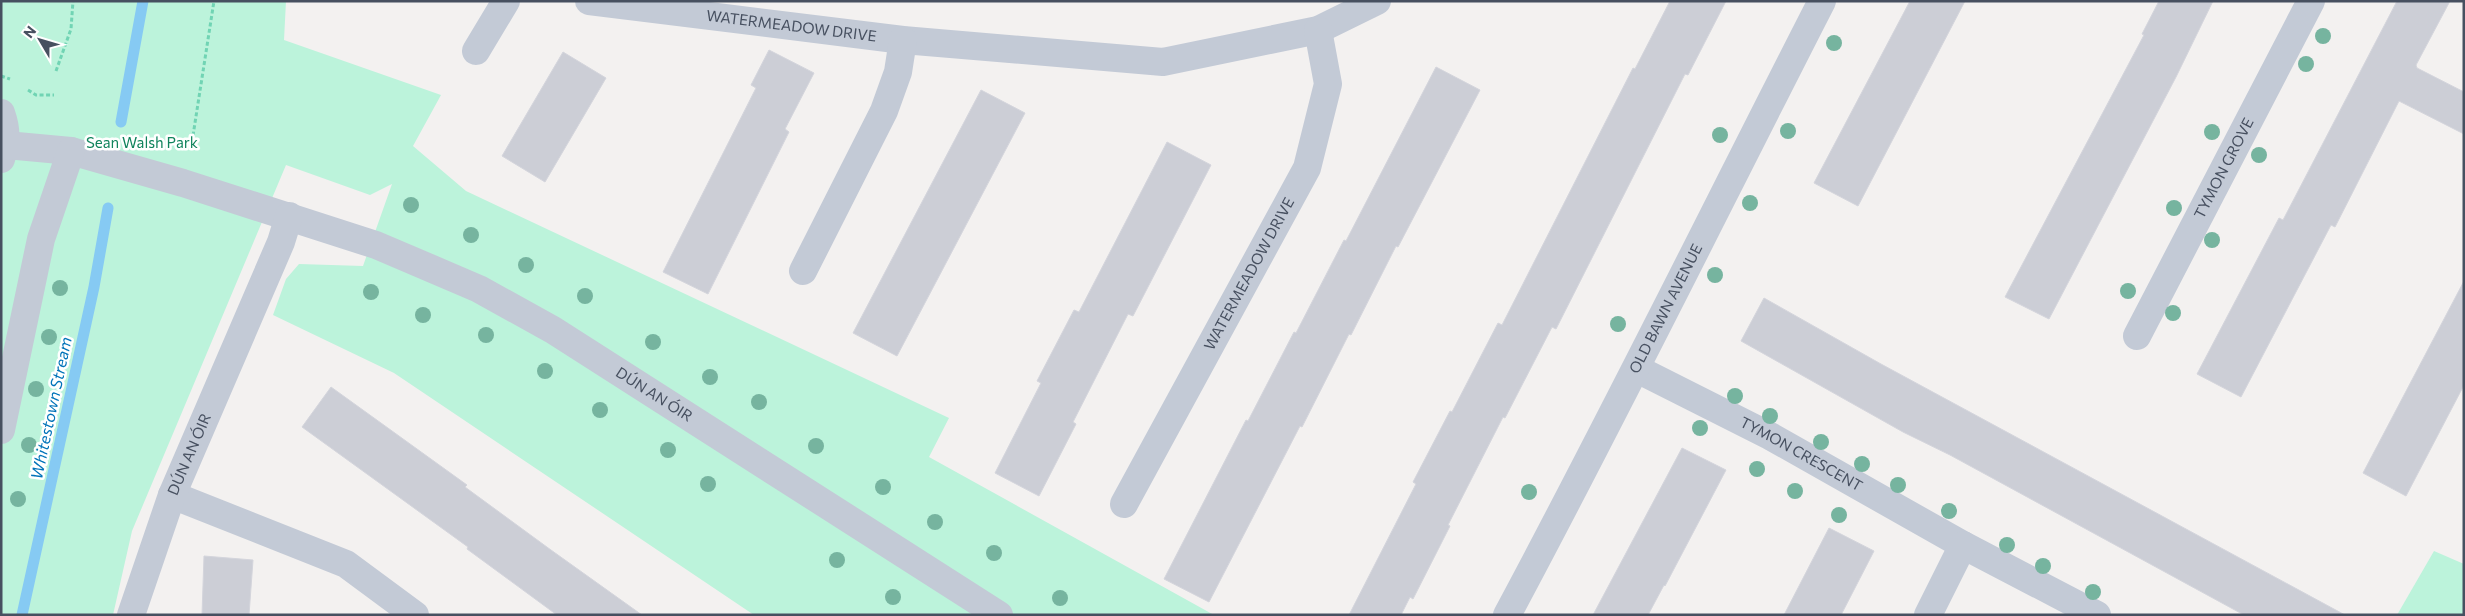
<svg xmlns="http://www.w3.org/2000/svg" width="2465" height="616" font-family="Commissioner,sans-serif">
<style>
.green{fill:#bcf3db}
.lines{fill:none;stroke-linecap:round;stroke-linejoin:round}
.stream{stroke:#86caf3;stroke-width:11}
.building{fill:#ccced6;stroke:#d4d5dc}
.path{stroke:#71d4b4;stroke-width:3;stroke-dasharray:4 2.5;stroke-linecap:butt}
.minor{stroke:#c3cad6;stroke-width:28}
.tree{fill:#76b49f}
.labels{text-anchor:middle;stroke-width:5;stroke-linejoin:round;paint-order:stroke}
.street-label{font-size:15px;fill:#475060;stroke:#fff}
.park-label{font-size:15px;fill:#10835c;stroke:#fff}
.water-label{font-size:16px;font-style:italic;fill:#0073b9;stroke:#fff}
</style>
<rect width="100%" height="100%" fill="#f3f1f0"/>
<!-- green -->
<g class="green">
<polygon points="1,1 286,1 284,40 441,95 413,146 466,191 949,418 929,457 1214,615 754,615 394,373 273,315 286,279 299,264 363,266 392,184 370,195 286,165 132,531 113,615 1,615"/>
<polygon points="2434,551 2464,564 2464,615 2397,615"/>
</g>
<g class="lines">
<!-- stream -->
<g class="stream">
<polyline points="121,122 143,1"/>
<polyline points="22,615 94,287 108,208"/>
</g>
</g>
<!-- building -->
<g class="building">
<polygon points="1670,1 1726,1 1688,75 1685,74 1556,329 1552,327 1505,418 1503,417 1448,525 1450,526 1413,599 1410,597 1401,615 1349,615 1416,484 1413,482 1450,411 1452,412 1498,323 1502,325 1633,68 1635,69"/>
<polygon points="1910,1 1965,1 1858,206 1814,183"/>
<polygon points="2159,1 2213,1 2176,77 2049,319 2005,297 2144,35 2142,34"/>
<polygon points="2397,1 2450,1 2416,65 2417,68 2464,92 2464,134 2399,101 2335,227 2331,225 2241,397 2197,374 2279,218 2283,220"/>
<polygon points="769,50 814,73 785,129 789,132 708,294 663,272 756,88 751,85"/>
<polygon points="563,52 606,78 545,182 502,156"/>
<polygon points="1436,67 1480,90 1398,247 1396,246 1351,335 1349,334 1302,427 1300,426 1209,602 1164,579 1246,420 1248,421 1294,332 1296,333 1344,240 1346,241"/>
<polygon points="981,90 1025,113 897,356 853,333"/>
<polygon points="1167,142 1211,165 1133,316 1128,314 1100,369 1073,422 1076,424 1039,496 995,473 1041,383 1037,381 1074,310 1079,312"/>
<polygon points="2464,281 2464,385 2406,496 2363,473"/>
<polygon points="1764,298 1881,364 2345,615 2244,615 1950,455 1903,432 1741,341"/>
<polygon points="331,387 467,485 465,487 551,550 642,615 557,615 467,549 468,547 302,427"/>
<polygon points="1682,448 1726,470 1665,586 1664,585 1648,615 1593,615"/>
<polygon points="1829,528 1874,551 1841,615 1784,615"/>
<polygon points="204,556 253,560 249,615 202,615"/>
</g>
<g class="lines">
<!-- path -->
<g class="path">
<polyline points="56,71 71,29 73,1"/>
<polyline points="1,76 10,79"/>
<polyline points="28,90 36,95 54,95"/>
<polyline points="192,142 214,1"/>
</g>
<!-- minor -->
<g class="minor">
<path id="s1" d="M589,1L903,40L1163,62L1318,30L1377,1"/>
<polyline points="476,51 506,1"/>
<path d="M1,113C7,130 7,142 1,159"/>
<path id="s2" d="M6,145L71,151L183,183L376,245L479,289L553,330L999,615"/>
<polyline points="803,271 884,111 898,72 903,40"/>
<path id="s3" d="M2137,336L2311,1"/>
<path id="s4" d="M1637,369L1770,436L1963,545L2097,615"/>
<polyline points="1,430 41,239 71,151"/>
<polyline points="172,495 346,564 415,615"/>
<path id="s5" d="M1124,504L1307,168L1328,84L1318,30"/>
<path id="s6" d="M131,615L172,495L281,242L289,216"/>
<path id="s7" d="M1507,615C1616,412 1717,206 1822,1"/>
<polyline points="1928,615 1963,545"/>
</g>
</g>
<!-- trees -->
<g class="tree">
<circle cx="2323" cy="36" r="8"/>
<circle cx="1834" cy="43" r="8"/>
<circle cx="2306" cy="64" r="8"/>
<circle cx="1788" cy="131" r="8"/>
<circle cx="2212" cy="132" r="8"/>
<circle cx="1720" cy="135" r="8"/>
<circle cx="2259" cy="155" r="8"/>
<circle cx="1750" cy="203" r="8"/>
<circle cx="411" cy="205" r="8"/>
<circle cx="2174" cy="208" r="8"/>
<circle cx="471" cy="235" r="8"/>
<circle cx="2212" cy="240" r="8"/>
<circle cx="526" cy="265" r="8"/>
<circle cx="1715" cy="275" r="8"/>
<circle cx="60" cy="288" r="8"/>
<circle cx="2128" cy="291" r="8"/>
<circle cx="371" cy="292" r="8"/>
<circle cx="585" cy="296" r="8"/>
<circle cx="2173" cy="313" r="8"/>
<circle cx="423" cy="315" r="8"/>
<circle cx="1618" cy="324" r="8"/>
<circle cx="486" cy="335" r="8"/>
<circle cx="49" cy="337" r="8"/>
<circle cx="653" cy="342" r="8"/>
<circle cx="545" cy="371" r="8"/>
<circle cx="710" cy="377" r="8"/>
<circle cx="36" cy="389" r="8"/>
<circle cx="1735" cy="396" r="8"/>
<circle cx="759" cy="402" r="8"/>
<circle cx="600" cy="410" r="8"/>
<circle cx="1770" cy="416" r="8"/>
<circle cx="1700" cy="428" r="8"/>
<circle cx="1821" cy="442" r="8"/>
<circle cx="29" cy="445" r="8"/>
<circle cx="816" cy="446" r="8"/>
<circle cx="668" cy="450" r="8"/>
<circle cx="1862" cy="464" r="8"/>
<circle cx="1757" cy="469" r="8"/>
<circle cx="708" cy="484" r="8"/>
<circle cx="1898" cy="485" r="8"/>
<circle cx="883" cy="487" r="8"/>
<circle cx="1795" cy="491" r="8"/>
<circle cx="1529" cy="492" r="8"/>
<circle cx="18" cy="499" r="8"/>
<circle cx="1949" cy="511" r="8"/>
<circle cx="1839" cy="515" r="8"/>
<circle cx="935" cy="522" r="8"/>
<circle cx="2007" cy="545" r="8"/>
<circle cx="994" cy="553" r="8"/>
<circle cx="837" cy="560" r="8"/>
<circle cx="2043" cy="566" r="8"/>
<circle cx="2093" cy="592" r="8"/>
<circle cx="893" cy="597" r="8"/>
<circle cx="1060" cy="598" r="8"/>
</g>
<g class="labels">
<!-- street labels -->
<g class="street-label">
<text dy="5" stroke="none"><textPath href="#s1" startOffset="204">WATERMEADOW DRIVE</textPath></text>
<text dy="5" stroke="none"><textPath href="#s3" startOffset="189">TYMON GROVE</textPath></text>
<text dy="5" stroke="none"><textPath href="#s5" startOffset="262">WATERMEADOW DRIVE</textPath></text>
<text dy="5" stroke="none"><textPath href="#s7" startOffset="345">OLD BAWN AVENUE</textPath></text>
<text dy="5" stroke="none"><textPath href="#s2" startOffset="701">DÚN AN ÓIR</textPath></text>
<text dy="5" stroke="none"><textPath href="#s6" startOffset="171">DÚN AN ÓIR</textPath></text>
<text dy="5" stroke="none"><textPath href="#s4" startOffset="185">TYMON CRESCENT</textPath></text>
</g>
<!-- park labels -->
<g class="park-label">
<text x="142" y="148">Sean Walsh Park</text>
</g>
<!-- water labels -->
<g class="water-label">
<text transform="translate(51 408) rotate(-78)" y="6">Whitestown Stream</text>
</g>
</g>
<!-- border -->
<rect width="2465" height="616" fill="none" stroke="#475060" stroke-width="5"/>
<!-- north arrow -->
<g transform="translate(40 40) rotate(308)" stroke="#ffffff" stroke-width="4" paint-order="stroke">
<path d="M0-4L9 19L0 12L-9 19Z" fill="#475060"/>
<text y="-8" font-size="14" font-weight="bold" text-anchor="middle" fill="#475060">N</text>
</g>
</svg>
